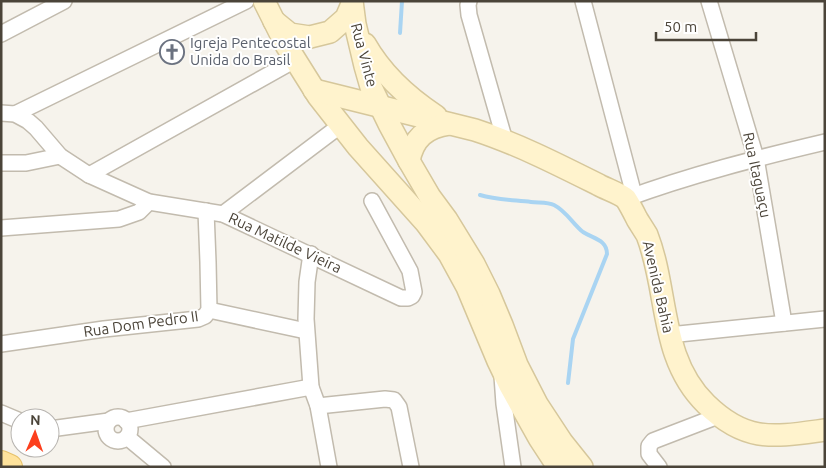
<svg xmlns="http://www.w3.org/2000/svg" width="826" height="468" font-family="Ubuntu,sans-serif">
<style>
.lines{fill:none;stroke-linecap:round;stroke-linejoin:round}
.stream{stroke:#a9d4f2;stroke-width:4}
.street-casing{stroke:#c2bbae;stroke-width:18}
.secondary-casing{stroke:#d6c79b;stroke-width:24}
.primary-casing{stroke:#e6c16a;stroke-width:26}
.street{stroke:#fff;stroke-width:15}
.secondary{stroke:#fff3cd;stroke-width:21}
.primary{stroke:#ffe39c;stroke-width:24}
.labels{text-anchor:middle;stroke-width:4;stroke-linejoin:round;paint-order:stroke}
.worship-label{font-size:15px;fill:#5b616d;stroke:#fff;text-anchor:start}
.street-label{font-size:15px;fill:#4b4439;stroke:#fff}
</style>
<rect width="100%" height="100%" fill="#f6f3ec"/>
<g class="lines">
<!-- stream -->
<g class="stream">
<polyline points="400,33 402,1"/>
<path d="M480,195C497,200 514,200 531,202C538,203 548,202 554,205C566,211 573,224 583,232C594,239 607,240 607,254L573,339L568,383"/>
</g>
<defs>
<g id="street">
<polyline points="469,1 468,5 469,15 505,141"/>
<polyline points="583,1 634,195"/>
<polyline points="709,1 756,158 784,323"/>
<polyline points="1,34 64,1"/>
<polyline points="1,113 15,114 28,121 36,128 60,156 89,175 149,202 223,214 401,298 408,298 412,296 414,292 410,271 372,201"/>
<polyline points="15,114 246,1"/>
<polyline points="1,163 26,163 60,156"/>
<polyline points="89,175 295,60"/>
<path d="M625,199C690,175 757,158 825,142"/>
<polyline points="223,214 333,131 340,124"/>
<polyline points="1,228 119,219 139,212 149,202"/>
<polyline points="311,254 307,282 306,319 311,387 318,406 329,467"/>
<polyline points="209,310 306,331"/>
<polyline points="669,335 825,319"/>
<polyline points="1,344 104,329 198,319 205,316 209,310 208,262 206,211"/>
<polyline points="502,376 504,404 513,467"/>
<polyline points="318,406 385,399 394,400 399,407 411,467"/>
<polyline points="1,413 20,421"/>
<circle cx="118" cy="429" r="12"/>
<polyline points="126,421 311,387"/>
<polyline points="50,429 109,421"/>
<polyline points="127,437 163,467"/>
<polyline points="659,467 649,454 649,446 653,441 718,416"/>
</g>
<g id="secondary">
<polyline points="264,1 286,45 318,96 358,147 426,223 449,254 467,287 498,361 510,386 539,438 558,467"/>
<polyline points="352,1 355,24 365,66 371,87 389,124 409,161 430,197 447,220 474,264 489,294 502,325 517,365 537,404 562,442 582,467"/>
<polyline points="274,21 290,34 310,37 330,32 346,18 352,4"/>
<path d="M365,44C382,74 407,97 436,116"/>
<path d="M314,90L475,130C518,144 559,165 599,185C606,189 621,194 626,199C630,205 634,213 637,219C640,224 644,230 647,235C669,292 659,358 706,404C746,443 773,437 825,430"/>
<path d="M409,161C413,139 426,127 449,124"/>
</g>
<polyline id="primary" points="1,463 10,467"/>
</defs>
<!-- street casing -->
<use href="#street" class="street-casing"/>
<!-- secondary casing -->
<use href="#secondary" class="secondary-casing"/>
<!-- primary casing -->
<use href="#primary" class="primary-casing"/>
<!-- street -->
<use href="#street" class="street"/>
<!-- secondary -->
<use href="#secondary" class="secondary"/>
<!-- primary -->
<use href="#primary" class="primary"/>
</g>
<!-- icons -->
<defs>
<symbol id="church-ring" viewBox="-11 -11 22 22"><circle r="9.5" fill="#fff" stroke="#6b7280" stroke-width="1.5"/><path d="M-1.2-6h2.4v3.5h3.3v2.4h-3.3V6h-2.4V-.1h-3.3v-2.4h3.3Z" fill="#6b7280"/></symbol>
</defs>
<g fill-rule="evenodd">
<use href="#church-ring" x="158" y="38" width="28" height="28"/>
</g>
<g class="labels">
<!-- worship labels -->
<g class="worship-label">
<text x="190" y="48">Igreja Pentecostal<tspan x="190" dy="17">Unida do Brasil</tspan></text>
</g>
<!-- street labels -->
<g class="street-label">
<text transform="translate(364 55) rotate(75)" y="5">Rua Vinte</text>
<text transform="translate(757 175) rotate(78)" y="5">Rua Itaguaçu</text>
<text transform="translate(285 243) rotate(25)" y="5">Rua Matilde Vieira</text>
<text transform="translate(658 287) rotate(77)" y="5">Avenida Bahia</text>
<text transform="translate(141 324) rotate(-8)" y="5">Rua Dom Pedro II</text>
</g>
</g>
<!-- border -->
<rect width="826" height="468" fill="none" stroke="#4b4439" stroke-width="5"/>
<!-- north arrow -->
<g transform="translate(35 433) rotate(2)"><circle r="24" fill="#ffffff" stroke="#b7b4b0"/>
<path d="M0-4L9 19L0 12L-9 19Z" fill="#fc3f1d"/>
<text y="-8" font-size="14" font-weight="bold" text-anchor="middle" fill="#4b4439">N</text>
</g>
<!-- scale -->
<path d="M656 32v8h100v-8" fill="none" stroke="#4b4439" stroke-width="2.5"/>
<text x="664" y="32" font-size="15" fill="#4b4439" stroke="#ffffff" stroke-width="4" paint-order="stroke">50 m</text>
</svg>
